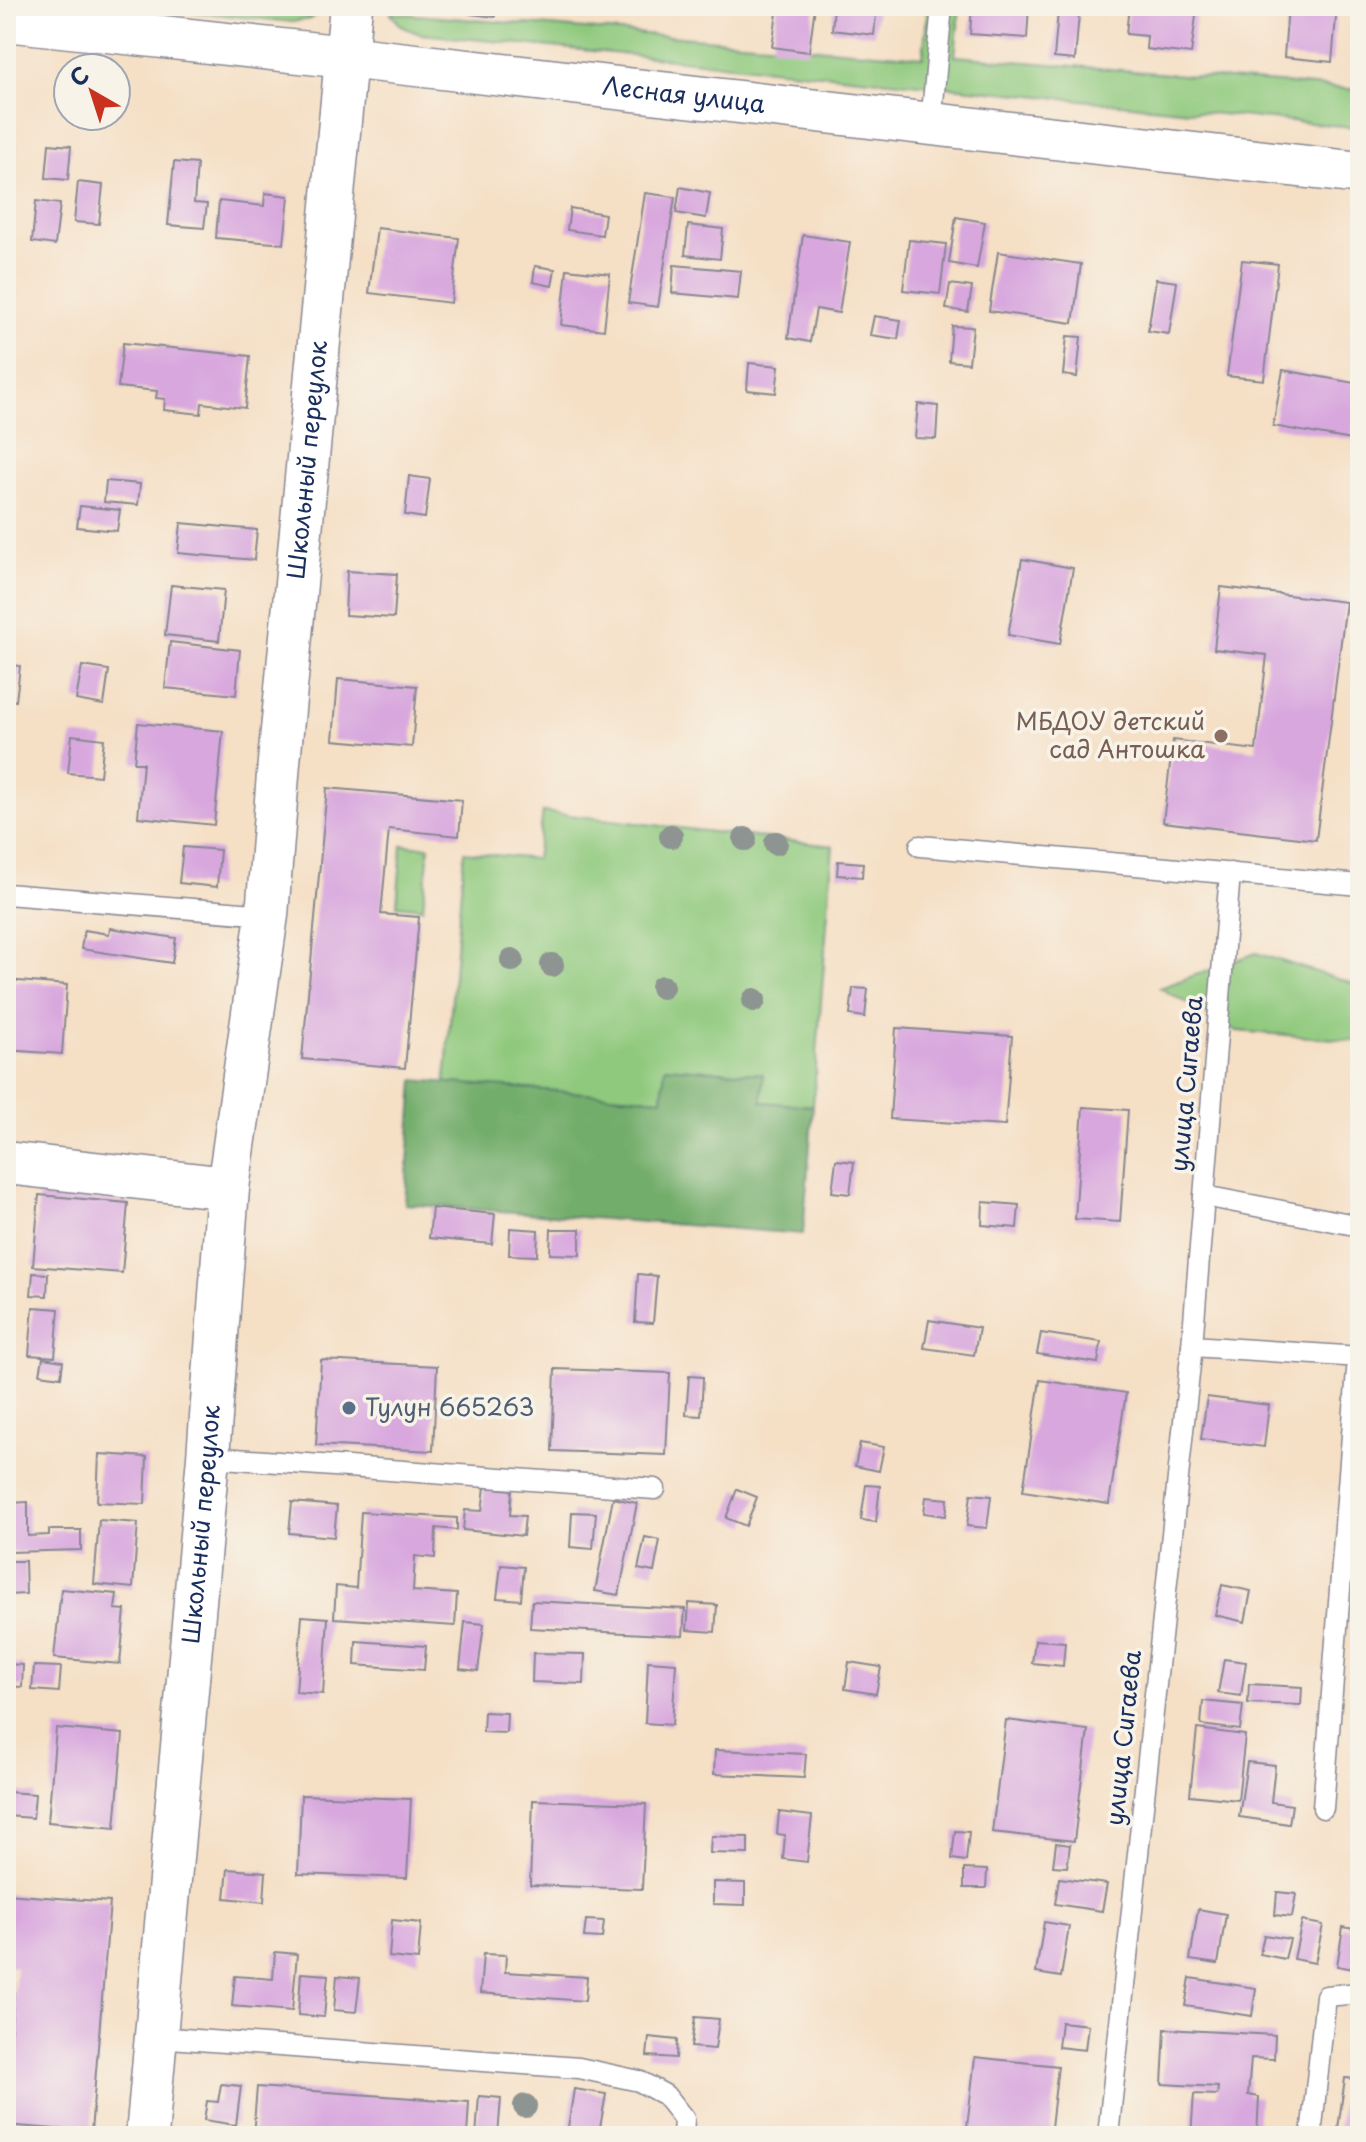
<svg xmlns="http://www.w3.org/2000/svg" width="1366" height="2142" font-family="'Playpen Sans',sans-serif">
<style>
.green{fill:#8fc97d;stroke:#557c6e;stroke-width:2}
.forest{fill:#73ad6c;stroke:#476e65;stroke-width:2}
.building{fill:#d8a7de}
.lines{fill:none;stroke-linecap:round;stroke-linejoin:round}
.service-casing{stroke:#888792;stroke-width:23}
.minor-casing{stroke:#888792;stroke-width:45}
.service{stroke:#fff;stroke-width:20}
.minor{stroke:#fff;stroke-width:42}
.tree{fill:#8d9491}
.education-dot{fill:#8d6e63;stroke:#f7f3e8;stroke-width:3}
.service-dot{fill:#5c6f8a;stroke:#f7f3e8;stroke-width:3}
.labels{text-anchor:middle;stroke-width:7;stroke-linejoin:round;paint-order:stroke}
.street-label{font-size:24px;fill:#1b2f5e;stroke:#f7f3e8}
.education-label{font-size:24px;fill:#785e54;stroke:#f7f3e8;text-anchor:end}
.service-label{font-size:24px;fill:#4e5e75;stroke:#f7f3e8;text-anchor:start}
</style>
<rect width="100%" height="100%" fill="#f7f3e8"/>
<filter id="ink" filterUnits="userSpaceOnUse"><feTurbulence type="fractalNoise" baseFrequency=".0125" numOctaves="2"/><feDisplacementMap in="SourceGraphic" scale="16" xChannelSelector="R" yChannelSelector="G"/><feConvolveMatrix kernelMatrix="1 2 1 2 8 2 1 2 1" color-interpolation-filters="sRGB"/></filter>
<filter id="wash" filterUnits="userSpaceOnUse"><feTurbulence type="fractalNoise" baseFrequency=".006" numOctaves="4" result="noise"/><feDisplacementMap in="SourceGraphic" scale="32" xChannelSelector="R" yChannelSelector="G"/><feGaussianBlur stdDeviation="1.8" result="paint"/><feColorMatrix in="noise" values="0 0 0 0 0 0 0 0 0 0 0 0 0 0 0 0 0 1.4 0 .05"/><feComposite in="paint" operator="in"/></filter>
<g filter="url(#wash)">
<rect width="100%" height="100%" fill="#f5dfc5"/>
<!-- green -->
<g class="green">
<polygon points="135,6 326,6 310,19 292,22"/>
<path d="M928,6H960L955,56L1360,90V128L421,34C407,30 399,26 391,13L923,57Z"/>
<polygon points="543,812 833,846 813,1106 761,1102 763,1074 665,1067 662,1099 445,1083 464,852 536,859"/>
<polygon points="402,845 429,847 423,908 397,905"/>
<polygon points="1256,953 1360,986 1360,1041 1237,1031 1160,988"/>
</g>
<!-- forest -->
<polygon class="forest" points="665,1067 763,1074 762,1102 813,1106 803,1234 405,1204 414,1080 662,1099"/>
<g id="blocks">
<!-- building -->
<g class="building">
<polygon points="471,6 496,6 495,17 470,14"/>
<polygon points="778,6 815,6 809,52 772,47"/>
<polygon points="834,6 877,6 874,35 832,30"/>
<polygon points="972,6 1029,6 1027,38 970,34"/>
<polygon points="1129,6 1213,6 1212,10 1197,8 1191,54 1146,49 1147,36 1126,34"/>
<polygon points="1288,6 1337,6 1332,62 1284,57"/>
<polygon points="1058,11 1079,14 1075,60 1054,58"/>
<polygon points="6,144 17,145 9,215 6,215"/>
<polygon points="49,144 71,146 68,180 46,178"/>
<polygon points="174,162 197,164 194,203 207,204 204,228 168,225"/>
<polygon points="78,182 103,185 99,224 74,222"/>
<polygon points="680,187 710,193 706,218 676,213"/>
<polygon points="265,193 289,196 284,244 216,238 219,201 264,206"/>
<polygon points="645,193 675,197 658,307 628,303"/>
<polygon points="36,201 60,204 55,245 32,242"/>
<polygon points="570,208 605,214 602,235 567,230"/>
<polygon points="956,217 985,222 977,268 949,263"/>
<polygon points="688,225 723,229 720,259 685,255"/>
<polygon points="377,228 459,238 451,303 369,293"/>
<polygon points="803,235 850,242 839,313 816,309 810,342 788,338"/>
<polygon points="909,240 946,244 940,294 903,290"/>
<polygon points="998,252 1081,264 1073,323 989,311"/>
<polygon points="1242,260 1278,264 1264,380 1227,376"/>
<polygon points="674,265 741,271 738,299 672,293"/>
<polygon points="535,266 555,269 552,286 533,282"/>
<polygon points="567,269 610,274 604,330 561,325"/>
<polygon points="1156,279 1177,282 1169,334 1148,331"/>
<polygon points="950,284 972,287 968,312 946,309"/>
<polygon points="874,316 901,320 898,339 870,335"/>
<polygon points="952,326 973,327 969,363 949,361"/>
<polygon points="1067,336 1081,337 1077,377 1063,375"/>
<polygon points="123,343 250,356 245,408 202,403 201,414 164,410 165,399 156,398 157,391 118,387"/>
<polygon points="749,363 779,366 776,393 747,390"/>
<polygon points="1283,370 1360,384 1352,440 1273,426"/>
<polygon points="918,404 938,406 936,439 915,438"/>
<polygon points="409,476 430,479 425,518 405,515"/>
<polygon points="106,481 140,484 138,505 104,502"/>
<polygon points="80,506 120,510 117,531 77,527"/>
<polygon points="181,523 257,530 254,560 178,553"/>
<polygon points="1022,559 1073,568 1060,644 1008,635"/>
<polygon points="347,571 397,574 394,618 345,615"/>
<polygon points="171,585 224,590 219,641 165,635"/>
<polygon points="1221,587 1346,602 1316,840 1163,822 1173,740 1256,750 1267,655 1214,649"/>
<polygon points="170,642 240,650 236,695 165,688"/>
<polygon points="6,664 20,666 16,701 6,699"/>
<polygon points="82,666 109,670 104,705 76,700"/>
<polygon points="338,679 417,686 412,747 333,740"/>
<polygon points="138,723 223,731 214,825 138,817 143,763 134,763"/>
<polygon points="72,735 104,739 100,776 68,773"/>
<polygon points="327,788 462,800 459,836 389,829 381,914 419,917 405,1068 302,1059"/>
<polygon points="183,847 220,850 217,887 179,883"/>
<polygon points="838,861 863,863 862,877 837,875"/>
<polygon points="110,928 176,938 172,963 81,949 84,930 109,934"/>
<polygon points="6,980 67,985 62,1054 6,1050"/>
<polygon points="853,988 868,989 865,1017 850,1015"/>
<polygon points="896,1028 1012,1036 1005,1126 890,1119"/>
<polygon points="1083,1107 1128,1110 1120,1222 1075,1219"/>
<polygon points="836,1160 854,1162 850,1194 832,1192"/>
<polygon points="39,1195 128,1203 122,1273 33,1266"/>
<polygon points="983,1202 1019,1205 1017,1228 982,1225"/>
<polygon points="432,1208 495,1214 492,1244 429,1238"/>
<polygon points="510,1228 538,1230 537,1256 509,1255"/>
<polygon points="551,1229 580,1229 580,1255 550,1254"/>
<polygon points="33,1273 48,1274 47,1296 31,1295"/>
<polygon points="638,1274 657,1276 653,1323 635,1322"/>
<polygon points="33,1307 59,1309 55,1357 29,1355"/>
<polygon points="929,1320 979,1328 974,1355 924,1348"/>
<polygon points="1041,1333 1101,1342 1098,1363 1037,1354"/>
<polygon points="43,1358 63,1361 61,1377 40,1374"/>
<polygon points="321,1360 437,1366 433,1451 316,1445"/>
<polygon points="555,1369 670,1373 666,1455 552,1451"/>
<polygon points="689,1376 703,1377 701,1416 686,1415"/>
<polygon points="1040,1380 1126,1393 1109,1504 1023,1491"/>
<polygon points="1207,1397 1269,1405 1264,1447 1201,1439"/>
<polygon points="860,1443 884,1447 879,1471 855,1466"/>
<polygon points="99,1454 147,1457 145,1504 97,1502"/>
<polygon points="866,1485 880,1486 876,1522 861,1520"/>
<polygon points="485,1487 512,1490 510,1515 525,1516 523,1536 463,1530 465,1510 482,1511"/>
<polygon points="737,1489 757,1497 746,1526 726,1518"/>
<polygon points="971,1494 991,1496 987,1528 967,1526"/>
<polygon points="926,1497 948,1499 946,1516 924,1513"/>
<polygon points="613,1498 637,1503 619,1595 595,1591"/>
<polygon points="28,1502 28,1536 49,1535 49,1530 81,1530 81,1550 10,1552 10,1503"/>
<polygon points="292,1502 337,1506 334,1537 289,1533"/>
<polygon points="361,1512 457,1518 457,1530 436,1528 435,1558 415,1556 413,1591 457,1594 455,1626 334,1618 336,1586 356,1588"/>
<polygon points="572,1512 596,1513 593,1549 570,1547"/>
<polygon points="99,1520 138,1523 133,1588 94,1584"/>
<polygon points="645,1537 660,1540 654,1572 638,1569"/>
<polygon points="6,1561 25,1561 26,1594 6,1595"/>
<polygon points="501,1565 524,1567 521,1600 497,1598"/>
<polygon points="1222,1585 1251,1591 1245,1622 1215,1615"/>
<polygon points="61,1589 117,1594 115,1609 125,1610 120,1664 54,1658"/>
<polygon points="532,1601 685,1609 683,1636 530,1628"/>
<polygon points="689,1603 717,1605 715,1632 687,1630"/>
<polygon points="302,1616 328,1618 323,1694 296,1692"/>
<polygon points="465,1622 484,1624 478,1671 460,1669"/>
<polygon points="1035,1640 1065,1642 1063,1666 1032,1663"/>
<polygon points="356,1641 426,1646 424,1670 355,1665"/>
<polygon points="533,1653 585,1654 584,1684 532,1682"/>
<polygon points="1224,1659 1246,1662 1241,1696 1218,1693"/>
<polygon points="648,1661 676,1663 672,1725 645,1723"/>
<polygon points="849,1662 881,1667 876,1694 845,1689"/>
<polygon points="6,1664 23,1665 22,1687 6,1686"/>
<polygon points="34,1666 61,1667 59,1692 32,1690"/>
<polygon points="1249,1684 1302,1687 1301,1705 1248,1703"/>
<polygon points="1203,1701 1243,1705 1240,1730 1201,1725"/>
<polygon points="484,1712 507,1713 506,1733 483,1732"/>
<polygon points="1006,1720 1088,1730 1074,1841 992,1832"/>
<polygon points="56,1728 123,1734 115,1828 48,1822"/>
<polygon points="1197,1729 1245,1735 1238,1800 1190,1795"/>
<polygon points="715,1750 806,1754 804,1778 714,1774"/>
<polygon points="1247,1762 1275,1765 1271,1802 1292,1805 1289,1824 1239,1817"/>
<polygon points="8,1792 35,1794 33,1818 7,1816"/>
<polygon points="301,1795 411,1799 407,1878 298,1874"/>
<polygon points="533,1800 646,1804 642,1889 530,1885"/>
<polygon points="779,1812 812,1816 807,1862 783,1859 785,1835 777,1834"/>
<polygon points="955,1831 969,1832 966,1861 952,1859"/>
<polygon points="711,1836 748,1837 748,1854 710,1853"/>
<polygon points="1056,1843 1070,1845 1067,1867 1053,1866"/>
<polygon points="228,1869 266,1872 264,1902 225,1898"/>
<polygon points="964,1869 987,1870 986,1888 964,1888"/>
<polygon points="1059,1878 1107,1884 1102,1911 1055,1904"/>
<polygon points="713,1882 745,1883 745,1905 713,1904"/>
<polygon points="1277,1892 1296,1894 1292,1917 1275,1915"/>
<polygon points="6,1894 110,1902 91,2132 6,2125 6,2086 16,1967 6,1966"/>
<polygon points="1198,1909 1226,1914 1218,1964 1190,1960"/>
<polygon points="392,1920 421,1923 418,1960 389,1957"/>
<polygon points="586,1920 604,1921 602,1938 584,1937"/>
<polygon points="1302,1921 1323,1925 1315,1963 1294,1959"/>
<polygon points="1044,1922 1069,1926 1061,1977 1036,1973"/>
<polygon points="1343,1927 1360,1930 1360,1970 1337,1966"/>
<polygon points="1264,1935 1290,1939 1285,1959 1260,1954"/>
<polygon points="275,1952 297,1954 292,2011 232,2006 235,1976 273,1979"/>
<polygon points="483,1954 506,1955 505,1972 587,1977 585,2001 480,1993"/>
<polygon points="301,1973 328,1975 324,2017 298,2015"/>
<polygon points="337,1976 360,1978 356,2012 334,2010"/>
<polygon points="1190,1978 1256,1988 1252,2016 1185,2006"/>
<polygon points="695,2017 719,2019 715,2049 691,2047"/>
<polygon points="1061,2022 1088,2025 1085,2050 1058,2047"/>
<polygon points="1165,2029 1275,2035 1274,2059 1251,2058 1248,2095 1259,2097 1257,2136 1191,2136 1194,2094 1217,2095 1218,2087 1162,2084"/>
<polygon points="649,2037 677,2040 676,2058 647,2056"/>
<polygon points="975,2057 1058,2066 1050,2136 966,2136"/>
<polygon points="1345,2078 1360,2079 1360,2136 1337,2136"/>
<polygon points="221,2084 241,2086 236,2125 204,2120 207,2101 218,2102"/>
<polygon points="257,2087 469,2102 467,2136 253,2136"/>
<polygon points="574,2089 606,2094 599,2133 568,2128"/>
<polygon points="479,2096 501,2098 498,2136 476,2136"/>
</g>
</g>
</g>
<g filter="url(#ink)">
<use href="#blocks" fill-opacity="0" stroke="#888792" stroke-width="2"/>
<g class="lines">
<defs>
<g id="service">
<polyline points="931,124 942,6"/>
<polyline points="920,846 1360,885"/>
<polyline points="6,894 267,915"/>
<polyline points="1204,1196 1360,1226"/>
<polyline points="1192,1346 1360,1357"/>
<polyline points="208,1457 655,1489"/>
<polyline points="1323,1808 1358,1358"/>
<polyline points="156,2037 579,2068 639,2081 665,2095 684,2119 683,2136"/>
<polyline points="1108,2136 1192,1346 1230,873"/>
<polyline points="1311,2136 1326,1996 1360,1993"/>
</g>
<g id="minor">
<path id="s1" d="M6,20L346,57L1360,173"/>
<polyline points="6,1163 228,1188"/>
<path id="s2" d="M147,2136L208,1457L228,1188L267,915L279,762L351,6"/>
</g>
</defs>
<!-- service casing -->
<use href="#service" class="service-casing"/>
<!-- minor casing -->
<use href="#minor" class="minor-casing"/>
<!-- service -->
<use href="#service" class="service"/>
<!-- minor -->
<use href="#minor" class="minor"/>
</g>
<!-- trees -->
<g class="tree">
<circle cx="671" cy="836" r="12"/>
<circle cx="745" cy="839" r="12"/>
<circle cx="776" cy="843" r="12"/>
<circle cx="512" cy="960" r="12"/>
<circle cx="552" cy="965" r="12"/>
<circle cx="662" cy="987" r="12"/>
<circle cx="754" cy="1000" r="12"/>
<circle cx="525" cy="2106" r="12"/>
</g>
</g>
<!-- markers -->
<circle class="education-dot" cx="1221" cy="736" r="8"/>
<circle class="service-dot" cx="349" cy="1408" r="8"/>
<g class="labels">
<!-- street labels -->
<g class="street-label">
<text dy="8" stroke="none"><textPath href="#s1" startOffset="682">Лесная улица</textPath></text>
<text dy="8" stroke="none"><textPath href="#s2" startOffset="1684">Школьный переулок</textPath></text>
<text transform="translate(1187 1084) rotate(-85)" y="8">улица Сигаева</text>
<text dy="8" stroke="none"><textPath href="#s2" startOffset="614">Школьный переулок</textPath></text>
<text transform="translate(1124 1738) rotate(-84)" y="8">улица Сигаева</text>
</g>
<!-- education labels -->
<g class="education-label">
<text x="1205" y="730">МБДОУ детский<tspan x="1205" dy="28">сад Антошка</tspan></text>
</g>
<!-- service labels -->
<g class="service-label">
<text x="365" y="1416">Тулун 665263</text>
</g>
</g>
<!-- margin -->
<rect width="1366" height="2142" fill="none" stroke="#f7f3e8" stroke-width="32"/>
<!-- north arrow -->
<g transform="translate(92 92) rotate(321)"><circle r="38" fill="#f7f3e8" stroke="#9fa5b1" stroke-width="2"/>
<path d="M0-6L14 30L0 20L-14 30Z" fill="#c8321e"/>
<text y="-12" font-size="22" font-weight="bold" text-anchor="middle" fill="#1b2f5e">С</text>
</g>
</svg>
